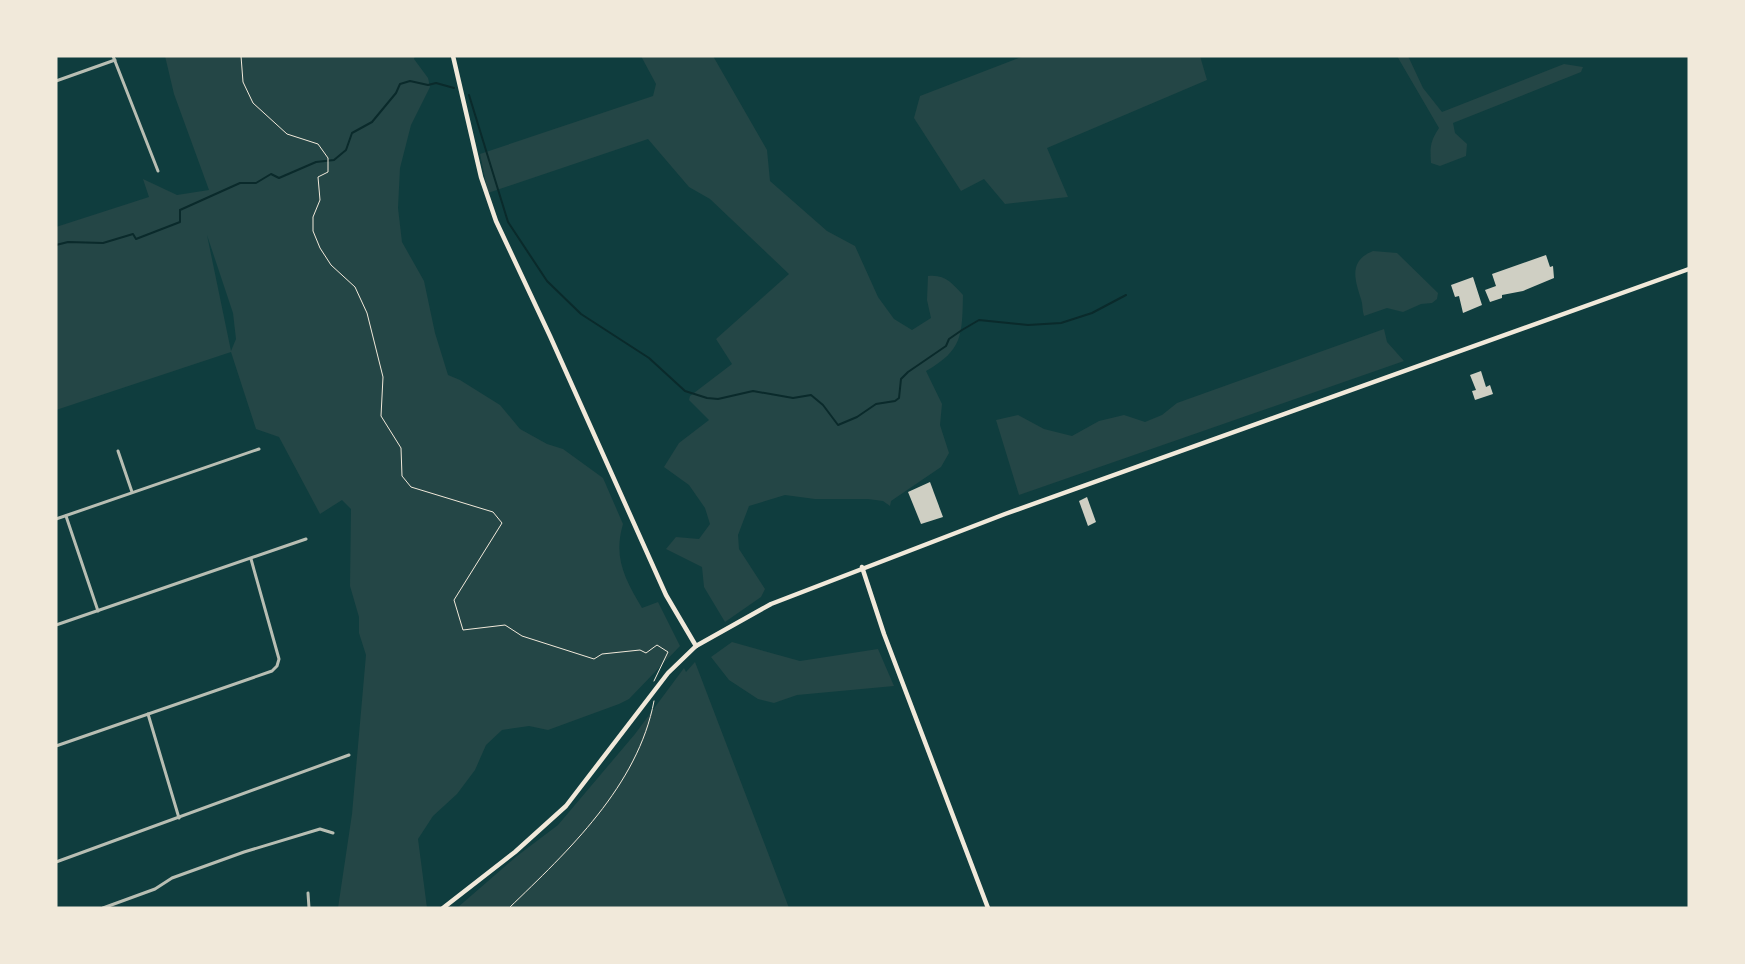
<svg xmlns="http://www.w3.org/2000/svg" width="1745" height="964" font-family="Overpass,sans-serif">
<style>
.green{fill:#244646;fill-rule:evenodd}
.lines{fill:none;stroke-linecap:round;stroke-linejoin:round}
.stream{stroke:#0a2a2b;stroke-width:2}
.building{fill:#cfcfc3}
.path{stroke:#f1e9da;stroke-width:1}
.minor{stroke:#b8beb3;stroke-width:3}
.secondary{stroke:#f1e9da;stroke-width:4.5}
</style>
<rect width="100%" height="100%" fill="#0f3d3e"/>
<!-- green -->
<g class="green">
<path d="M165,56H415L414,59L428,78L430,87L411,125L400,168L398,208L402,242L424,281L435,333L448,375L460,380L500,405L520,429L547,444L563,449L603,478L623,524C613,558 625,579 642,608L658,602L680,646L629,699L619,704L548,730L529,726L502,730L486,745L475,770L457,794L433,816L418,839L427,908H338L352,814L366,655L359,633V617L350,586L351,509L342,500L320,514L279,437L256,429L231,352L56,410V227L149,197L143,179L177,195L209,190L174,94ZM207,235L233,313L236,339L231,351Z"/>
<path d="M641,56H713L767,150L770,181L827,231L855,246L878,297L894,319L912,330L931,318L927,300L928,276C945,274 952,283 963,295C962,335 963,350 926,371L942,404L940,425L949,453L941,467L891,501L890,506L883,501L868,499H815L785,495L749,506L738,535L739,549L765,589L761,597L725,622L704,587L702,567L666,549L676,537L699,539L710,524L705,508L689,485L664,467L679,443L709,420L689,400L690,396L732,364L716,339L789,274L710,199L689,187L648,139L488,193L480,154L653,96L656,84Z"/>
<polygon points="1024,56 1200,56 1207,80 1047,148 1068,197 1005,204 984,179 961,191 914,118 920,96"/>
<path d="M1397,56H1408L1423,88L1442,112L1564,64L1583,67L1581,72L1453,123L1455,133L1467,144L1466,156L1440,166L1431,163C1430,147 1430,142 1439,128Z"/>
<path d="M1373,251L1397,253L1438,293L1437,299L1432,303L1421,304L1403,312L1387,308L1364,316C1362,310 1363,305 1361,299C1355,280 1348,261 1373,251Z"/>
<polygon points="1384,329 1387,342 1404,361 1019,495 996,420 1018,415 1044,429 1072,436 1099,421 1124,415 1145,422 1162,415 1177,403"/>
<polygon points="732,642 800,661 878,649 894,686 797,695 774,703 758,699 729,680 711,657"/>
<polygon points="695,662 789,908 457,908 517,856 558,825 635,734 684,668 686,672"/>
</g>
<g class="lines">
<!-- stream -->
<g class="stream">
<polyline points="469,95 508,222 547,281 581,314 649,358 685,391 707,398 718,399 753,391 793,398 811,395 823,405 838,425 857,417 876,404 895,401 899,398 901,379 908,372 946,346 949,339 962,330 979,320 1028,325 1061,323 1092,313 1126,295"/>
<polyline points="56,245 68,242 103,243 133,234 136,239 180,222 180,210 240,183 256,183 271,174 279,178 316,162 334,160 346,150 352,133 372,122 396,93 400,84 410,81 428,85 436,83 454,88"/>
</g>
</g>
<!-- building -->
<g class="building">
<polygon points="1546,255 1550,267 1553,266 1554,278 1523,291 1502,295 1502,298 1490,302 1485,290 1496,286 1492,274"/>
<polygon points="1473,277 1482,305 1463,313 1459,296 1455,297 1451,285"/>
<polygon points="1481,371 1486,387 1490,385 1493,394 1475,400 1472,391 1476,390 1470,375"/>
<polygon points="930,482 943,517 921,524 908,492"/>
<polygon points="1087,497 1096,522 1088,526 1079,501"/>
</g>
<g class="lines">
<!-- path -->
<g class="path">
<polyline points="241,56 243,82 253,103 287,134 318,144 328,158 328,172 318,177 320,200 313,217 313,231 320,248 331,265 355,287 367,313 383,377 381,416 401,448 402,476 411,487 493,512 502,523 454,600 463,630 505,625 522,636 594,659 602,654 640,650 646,653 657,645 668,652 654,681"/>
<path d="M509,908C568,851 638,786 654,701"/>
</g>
<!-- minor -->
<g class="minor">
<polyline points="113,56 158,171"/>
<polyline points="56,81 115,60"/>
<polyline points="118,451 132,492"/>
<polyline points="66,516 98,611"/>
<polyline points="56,519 259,449"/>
<polyline points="56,625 306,539"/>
<polyline points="148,714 179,818"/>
<polyline points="56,746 272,671 277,666 279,659 251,559"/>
<polyline points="56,862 349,755"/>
<polyline points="308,893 309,908"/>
<polyline points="103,908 155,889 172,878 244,852 320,829 333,833"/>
</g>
<!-- secondary -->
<g class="secondary">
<polyline points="453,56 481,177 496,221 550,336 666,595 696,646"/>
<polyline points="862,567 884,634 988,908"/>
<polyline points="443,908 515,852 566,806 668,673 696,646 771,604 1005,514 1689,269"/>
</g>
</g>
<!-- border -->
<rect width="1745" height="964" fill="none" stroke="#f1e9da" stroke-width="115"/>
</svg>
